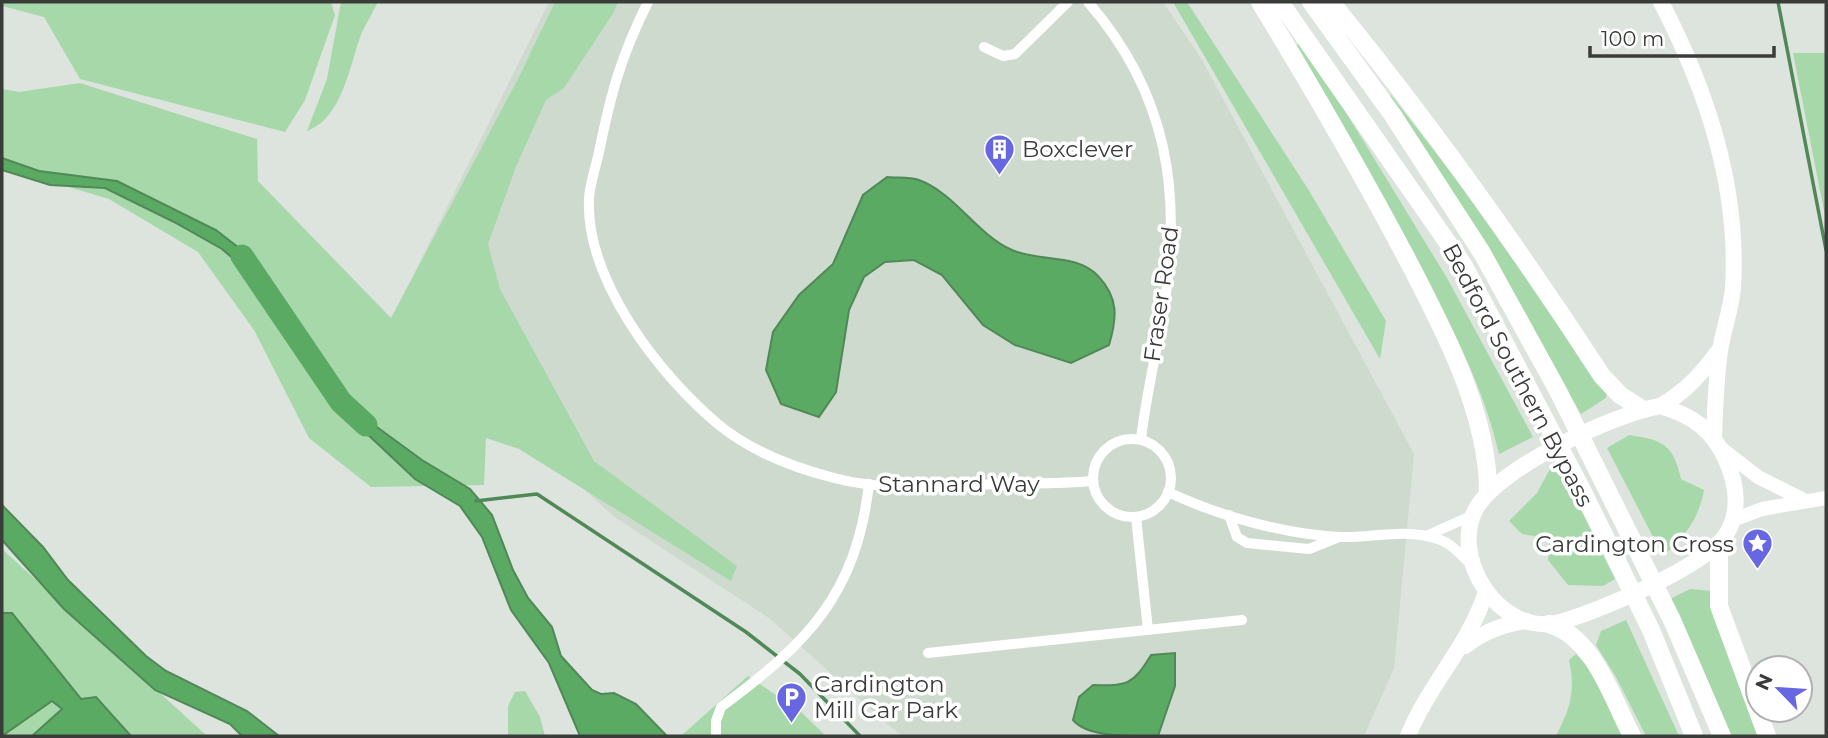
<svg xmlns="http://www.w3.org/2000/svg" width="1828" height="738" font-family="Montserrat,sans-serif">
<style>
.built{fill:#cedace}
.green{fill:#a7d8aa}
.water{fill:#5aaa64;stroke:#508957;stroke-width:2}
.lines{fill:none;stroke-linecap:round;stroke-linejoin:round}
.stream{stroke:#508957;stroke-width:3.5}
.river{stroke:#5aaa64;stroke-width:23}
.street{stroke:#fff;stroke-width:10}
.secondary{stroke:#fff;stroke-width:14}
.primary{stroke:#fff;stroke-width:16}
.highway{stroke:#fff;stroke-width:18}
.labels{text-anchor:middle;stroke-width:7;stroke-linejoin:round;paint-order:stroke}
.poi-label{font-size:23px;fill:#3a3c3a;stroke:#fff;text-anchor:start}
.street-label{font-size:23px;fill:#3a3c3a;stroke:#fff}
</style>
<rect width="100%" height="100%" fill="#dde3dd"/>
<!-- built -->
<polygon class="built" points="549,2 1163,2 1202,60 1414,454 1394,668 1364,736 901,736 769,618 613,516 395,312"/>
<!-- green -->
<g class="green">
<polygon points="2,2 331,2 335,15 305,100 285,132 80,79 44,17 2,6"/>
<path d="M341,2H378C373,12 367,22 362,32C350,63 343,118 307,131L327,79Z"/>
<polygon points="555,2 618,2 614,12 564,88 546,100 517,164 488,244 500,289 594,461 737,566 731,581 519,449 486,438 484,485 371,487 309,438 254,330 198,252 109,199 2,167 2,89 19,92 80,83 257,139 258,181 391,318 518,79"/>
<polygon points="1173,2 1187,2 1308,189 1386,321 1380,359"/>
<path d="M1303,42L1447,278L1533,437L1499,454C1483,384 1449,322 1416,259C1377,187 1338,116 1297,45Z"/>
<polygon points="1793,53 1826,53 1826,221"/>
<polygon points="1391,95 1501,237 1607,390 1606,398 1581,414 1485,248 1386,100"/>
<path d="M1629,435C1663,440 1673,444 1681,479L1704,490C1699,519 1685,536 1663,556L1607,448Z"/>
<polygon points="1551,467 1567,482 1615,579 1603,586 1568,585 1548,560 1550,539 1522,534 1509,521 1537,493"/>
<polygon points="2,549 207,736 2,736"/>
<polygon points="1690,589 1712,591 1760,736 1727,736 1670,599"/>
<polygon points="1626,620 1679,736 1646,736 1616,677 1596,645 1601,631"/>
<path d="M1576,654L1591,670L1625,736H1556C1570,709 1576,691 1569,660Z"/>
<polygon points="748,676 802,713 826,736 681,736"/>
<polygon points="525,691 540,717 545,736 508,736 508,706 515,692"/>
</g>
<!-- water -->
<g class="water">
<polygon points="2,158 39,171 117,181 216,230 252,258 292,328 259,281 222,249 174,222 105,188 50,185 2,170"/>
<path d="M887,177C897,178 910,177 919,180C956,194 976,234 1012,250C1038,262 1077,253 1098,276C1119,298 1117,318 1109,345L1071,363L1015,345L983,325L942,275L914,260L885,262L864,277L849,310L836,392L819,417L781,404L766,370L773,332L799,295L833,264L863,195Z"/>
<polygon points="340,400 422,460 470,489 492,515 513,570 528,598 552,627 561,656 592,690 601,694 614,693 636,704 667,736 580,736 549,663 511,610 482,537 460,506 415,479 363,430"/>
<polygon points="2,505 43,547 68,580 146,656 166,671 247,711 279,736 242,736 230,724 155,690 64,609 2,540"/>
<polygon points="2,613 12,613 81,699 96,697 131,736 32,736 62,709 52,701 2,736"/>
<path d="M1175,653V686L1158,736C1131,736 1088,738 1073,720L1079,697L1093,685C1127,686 1133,685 1151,655Z"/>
</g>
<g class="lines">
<!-- stream -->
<g class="stream">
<polyline points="1778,2 1826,250"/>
<polyline points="476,501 537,494 746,632 800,674 860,736"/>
</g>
<!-- river -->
<polyline class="river" points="242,256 341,402 366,425"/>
<!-- street -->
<g class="street">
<path d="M648,2C621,56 611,93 599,152C596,166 590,183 589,198C585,280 660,376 719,425C751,451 795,468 834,478C887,492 943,486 997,484C1029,483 1060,484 1092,481"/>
<path d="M1088,2C1168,94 1183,194 1163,313C1156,355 1146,396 1141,439"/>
<polyline points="984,47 1003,56 1015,54 1068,2"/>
<circle cx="1132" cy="478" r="39"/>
<path d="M1168,492C1219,516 1283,534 1340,537C1374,538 1415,526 1447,543C1455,548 1464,558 1471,564"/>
<polyline points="1229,515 1237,537 1247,543 1309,549 1339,537"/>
<polyline points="1136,517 1148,630"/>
<polyline points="1426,536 1473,515"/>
<polyline points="928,653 1242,620"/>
<path d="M716,736V721L721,707C807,643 856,596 869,484"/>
</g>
<!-- secondary -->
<g class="secondary">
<polyline points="1722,449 1758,477 1806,501"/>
<polyline points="1733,520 1762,509 1826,498"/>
</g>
<!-- primary -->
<g class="primary">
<path d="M1661,2C1707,91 1739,186 1733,288C1731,310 1723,330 1720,351C1716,379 1715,408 1714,436"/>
<path d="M1660,406C1692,415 1713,430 1726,460C1737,484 1741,513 1725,536C1704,567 1593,614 1556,623C1499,635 1448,556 1477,507C1501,467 1614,414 1660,406Z"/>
<path d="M1660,406C1686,392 1702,373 1720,349"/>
<path d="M1465,646C1485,631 1502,625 1526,621"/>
<path d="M1408,736C1429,684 1469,645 1486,592"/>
</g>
<!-- highway -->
<g class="highway">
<path d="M1260,2C1311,86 1360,170 1406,257C1442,326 1488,412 1488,491"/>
<polyline points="1280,2 1464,266 1581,488 1651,630 1694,736"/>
<polyline points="1311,2 1392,114 1482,253 1557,389 1672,620 1722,736"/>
<path d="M1331,2C1429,122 1518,247 1602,376L1620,395L1642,409"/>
<polyline points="1719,544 1719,606 1767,736"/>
<path d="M1549,624C1594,637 1612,698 1632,736"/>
</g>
</g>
<!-- icons -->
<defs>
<symbol id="building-pin" viewBox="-11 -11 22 30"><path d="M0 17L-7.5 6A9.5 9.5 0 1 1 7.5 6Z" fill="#6767e1" stroke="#fff"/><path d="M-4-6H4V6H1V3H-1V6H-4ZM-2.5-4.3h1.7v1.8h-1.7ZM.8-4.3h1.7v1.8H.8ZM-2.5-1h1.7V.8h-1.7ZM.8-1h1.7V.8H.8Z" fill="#fff"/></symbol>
<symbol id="sight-pin" viewBox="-11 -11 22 30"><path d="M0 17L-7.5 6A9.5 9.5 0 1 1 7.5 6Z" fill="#6767e1" stroke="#fff"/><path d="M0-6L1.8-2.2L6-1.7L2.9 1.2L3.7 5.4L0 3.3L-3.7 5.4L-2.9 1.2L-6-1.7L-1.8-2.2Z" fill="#fff"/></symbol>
<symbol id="parking-pin" viewBox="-11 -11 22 30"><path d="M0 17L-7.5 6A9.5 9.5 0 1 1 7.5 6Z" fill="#6767e1" stroke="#fff"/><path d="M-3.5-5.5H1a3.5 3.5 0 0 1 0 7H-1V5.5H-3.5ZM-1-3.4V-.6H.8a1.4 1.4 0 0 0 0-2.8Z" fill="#fff"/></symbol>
</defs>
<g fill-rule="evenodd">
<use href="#building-pin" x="982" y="132" width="35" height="47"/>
<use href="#sight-pin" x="1740" y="526" width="35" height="47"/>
<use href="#parking-pin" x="774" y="680" width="35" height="47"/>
</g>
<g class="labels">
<!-- poi labels -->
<g class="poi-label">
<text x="1022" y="157">Boxclever</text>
<text x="1734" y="552" text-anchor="end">Cardington Cross</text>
<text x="814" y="692">Cardington<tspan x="814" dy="26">Mill Car Park</tspan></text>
</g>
<!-- street labels -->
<g class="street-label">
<text transform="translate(1161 294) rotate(-82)" y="8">Fraser Road</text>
<text transform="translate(1518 375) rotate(62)" y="8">Bedford Southern Bypass</text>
<text x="959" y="492">Stannard Way</text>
</g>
</g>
<!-- border -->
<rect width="1828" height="738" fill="none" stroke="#3a3c3a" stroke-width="7"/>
<!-- north arrow -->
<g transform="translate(1779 689) rotate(295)"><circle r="33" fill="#ffffff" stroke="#b0b1b0" stroke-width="2"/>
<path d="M0-5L12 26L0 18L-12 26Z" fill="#6767e1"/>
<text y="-10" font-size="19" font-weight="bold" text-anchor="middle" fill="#3a3c3a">N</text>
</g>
<!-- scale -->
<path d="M1590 46v10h184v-10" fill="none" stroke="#3a3c3a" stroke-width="3.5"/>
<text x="1601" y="46" font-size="21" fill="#3a3c3a" stroke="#ffffff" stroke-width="5" paint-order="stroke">100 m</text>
</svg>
